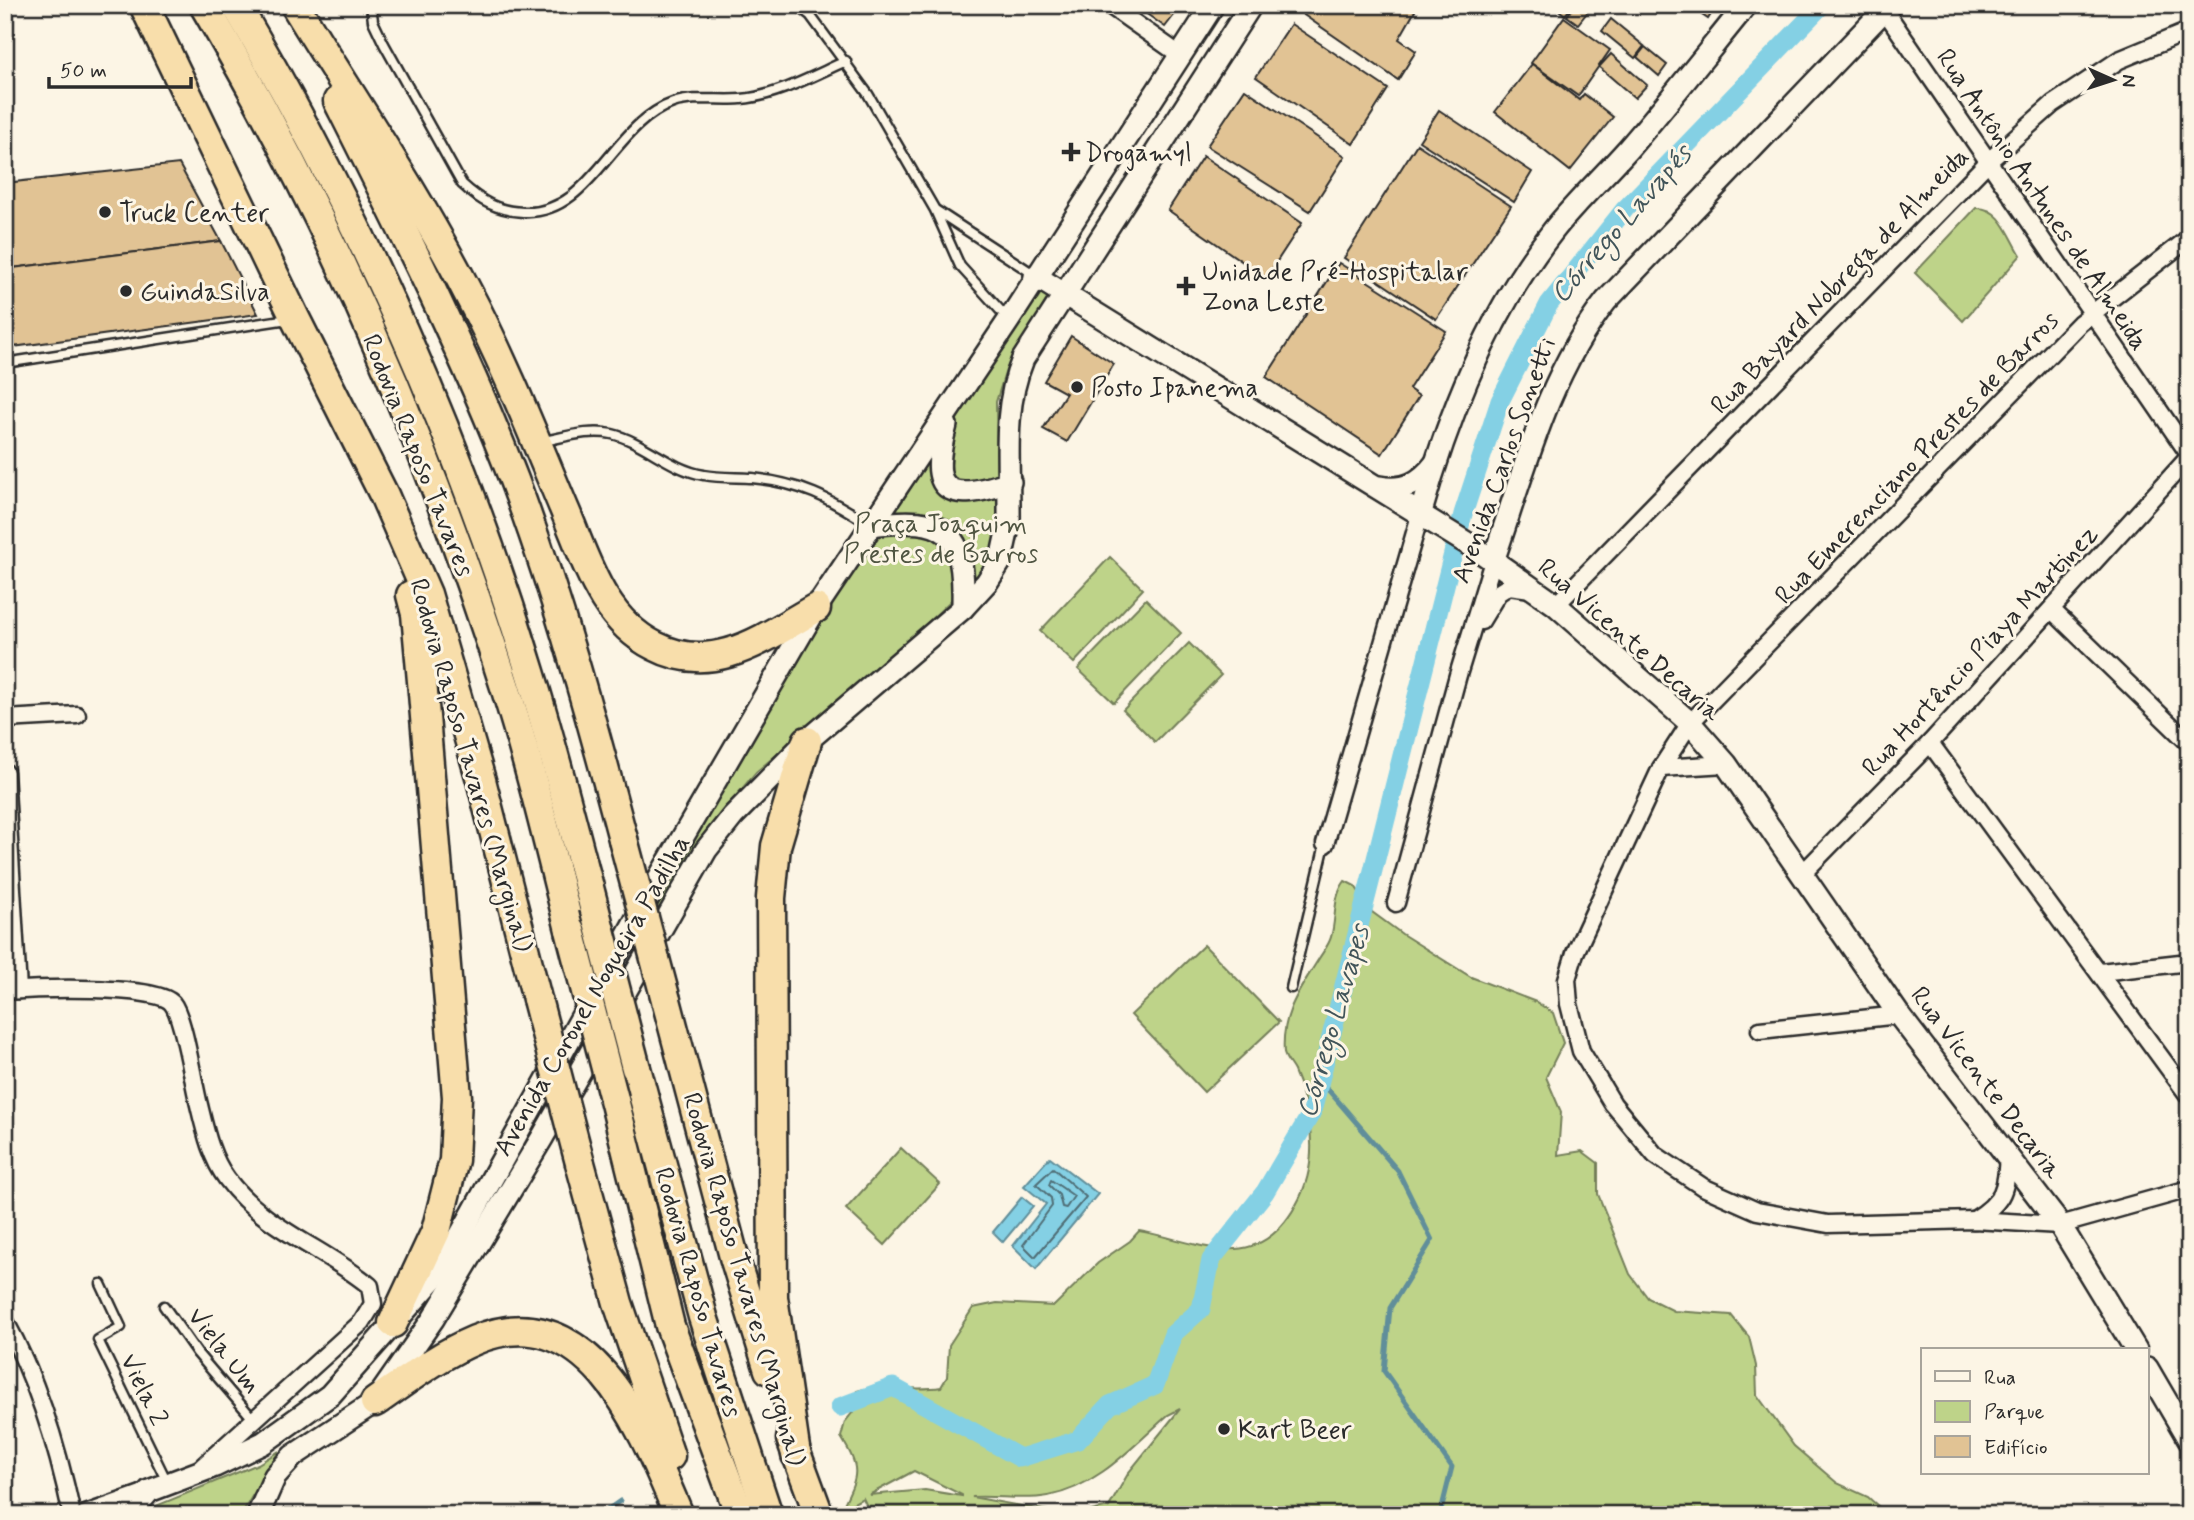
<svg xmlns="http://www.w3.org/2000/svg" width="2194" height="1520" font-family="Mynerve,sans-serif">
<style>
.green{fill:#bed389;stroke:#747f5a;stroke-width:2;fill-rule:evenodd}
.water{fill:#84d0e4;stroke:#608e9a;stroke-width:2}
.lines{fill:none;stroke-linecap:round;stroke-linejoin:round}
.shore{stroke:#4f6d75;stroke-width:2}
.stream{stroke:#608e9a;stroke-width:5}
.canal{stroke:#84d0e4;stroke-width:19}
.building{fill:#e1c394;stroke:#2b2b2b;stroke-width:2}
.lane-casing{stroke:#2b2b2b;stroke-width:13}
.street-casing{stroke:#2b2b2b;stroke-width:21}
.secondary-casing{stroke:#2b2b2b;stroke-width:26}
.highway-casing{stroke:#2b2b2b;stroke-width:33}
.lane{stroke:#fcf5e5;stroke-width:8}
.street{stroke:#fcf5e5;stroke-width:16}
.secondary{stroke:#fcf5e5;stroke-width:21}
.highway{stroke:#f8deab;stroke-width:28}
.highway-bridge-casing{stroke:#2b2b2b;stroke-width:33;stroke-linecap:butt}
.highway-bridge{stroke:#f8deab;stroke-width:28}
.poi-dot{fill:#2b2b2b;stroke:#fcf5e5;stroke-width:2.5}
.labels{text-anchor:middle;stroke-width:6;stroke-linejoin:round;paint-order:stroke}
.poi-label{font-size:26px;fill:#2b2b2b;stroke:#fcf5e5;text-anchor:start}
.street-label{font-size:26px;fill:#2b2b2b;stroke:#fcf5e5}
.park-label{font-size:26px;fill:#505542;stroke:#fcf5e5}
.water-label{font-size:28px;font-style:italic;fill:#415459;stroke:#fcf5e5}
</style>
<rect width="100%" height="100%" fill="#fcf5e5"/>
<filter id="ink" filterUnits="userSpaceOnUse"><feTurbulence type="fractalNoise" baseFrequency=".0143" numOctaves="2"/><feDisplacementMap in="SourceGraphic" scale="14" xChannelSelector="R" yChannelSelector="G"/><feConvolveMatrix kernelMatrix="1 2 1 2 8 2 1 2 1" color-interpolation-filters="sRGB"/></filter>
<g filter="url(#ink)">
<!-- green -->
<g class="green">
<path d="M1976,208C2001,207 2009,236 2021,255L1963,321L1915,273Z"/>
<polygon points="1041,288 1050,294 1006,370 996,402 998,544 986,567 878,670 756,772 725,809 660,911 655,902 799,650 872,547"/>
<polygon points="1110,557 1143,589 1074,663 1040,631"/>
<polygon points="1146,599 1181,633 1114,703 1078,669"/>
<polygon points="1189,643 1221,675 1155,742 1123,710"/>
<path d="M1345,881L1355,886L1372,912L1402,934L1471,977L1536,1002L1553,1013L1563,1043L1546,1077L1561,1112L1558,1155L1582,1151L1598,1163V1194L1630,1274L1648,1298L1674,1311L1731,1315L1749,1337L1756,1366L1757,1395L1794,1446L1837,1483L1868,1497L1888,1515H1074L1109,1507L1129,1472L1180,1409L1168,1415C1132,1447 1097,1487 1048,1496C1023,1501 996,1495 972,1497L1070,1515H871L863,1498L841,1510C858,1475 862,1471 841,1437L845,1422L860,1403L857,1391C884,1383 913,1392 941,1387L947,1377L949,1345L973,1308L997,1303L1054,1306L1098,1263L1130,1241L1139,1231C1198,1241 1256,1278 1296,1205C1310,1180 1314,1151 1309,1122C1306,1105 1301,1087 1294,1071C1291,1065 1285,1059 1284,1053C1281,1014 1299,991 1318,960C1322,953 1329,945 1331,937C1337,917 1332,898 1345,881ZM914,1471L962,1495V1496L925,1490L869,1495Z"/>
<polygon points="1204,945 1279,1022 1204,1092 1131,1015"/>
<polygon points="901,1148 940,1184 885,1245 846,1209"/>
<polygon points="279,1451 241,1515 146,1515 156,1506 258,1464"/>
</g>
<!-- water -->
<g class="water">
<polygon points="1050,1157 1098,1194 1036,1269 1013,1246 1046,1204 1024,1186"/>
<polygon points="1022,1197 1033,1206 1003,1242 993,1232"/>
</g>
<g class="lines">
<!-- shore -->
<g class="shore">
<polygon points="1053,1168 1086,1197 1035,1257 1023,1245 1052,1206 1051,1198 1036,1184"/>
<polygon points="1051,1180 1074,1196 1066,1208 1062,1207 1059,1195 1049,1185"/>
</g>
<!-- stream -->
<g class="stream">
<polyline points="1319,1079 1398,1171 1432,1240 1390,1308 1384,1371 1452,1467 1440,1515"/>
<polyline points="600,1515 620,1501"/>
</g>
<!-- canal -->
<polyline class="canal" points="840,1407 893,1387 1020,1458 1078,1440 1110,1405 1155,1385 1173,1334 1201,1309 1211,1260 1265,1192 1312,1112 1463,514 1500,401 1549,304 1625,209 1822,5"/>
</g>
<!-- building -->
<g class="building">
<polygon points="1134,5 1162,5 1175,14 1165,27"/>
<polygon points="1302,5 1406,5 1415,11 1399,39 1416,51 1398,80 1298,11"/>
<polygon points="1553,5 1573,5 1565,15"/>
<polygon points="1575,5 1593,5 1578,24 1567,16"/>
<polygon points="1687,5 1717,5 1708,19"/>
<polygon points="1564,17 1610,50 1578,96 1531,63"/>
<polygon points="1611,19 1644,46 1635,58 1602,31"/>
<polygon points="1291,24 1388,89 1353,144 1256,77"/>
<polygon points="1645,47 1667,65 1659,76 1637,57"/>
<polygon points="1611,54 1647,85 1635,98 1599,67"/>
<polygon points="1532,64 1579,100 1584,94 1613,117 1570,171 1495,112"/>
<polygon points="1245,89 1345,156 1310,211 1207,146"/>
<polygon points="1439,110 1532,172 1514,202 1419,141"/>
<polygon points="1417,144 1511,206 1436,319 1344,258"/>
<polygon points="1203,156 1302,223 1266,278 1168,210"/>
<polygon points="179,164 221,241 5,269 5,183"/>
<polygon points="221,241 258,314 5,348 5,269"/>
<polygon points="1339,263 1446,331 1409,389 1419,396 1382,454 1266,377"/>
<polygon points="1071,336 1114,364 1067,442 1043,429 1066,393 1044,381"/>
</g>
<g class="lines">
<defs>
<g id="lane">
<path d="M371,5L373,21L384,44L462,184C480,201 498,211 523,212C591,216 613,123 673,103C695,96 719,101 741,99C777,96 814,75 846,61"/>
<polyline points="797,5 810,15 868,94 935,210 960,266 1009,320"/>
<polyline points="937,211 1035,275"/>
<polyline points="5,363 288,319"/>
<path d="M543,441C565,437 590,429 612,434C645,442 669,469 704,475C719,478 736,477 752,478C801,483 829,498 869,524"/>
<polyline points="1291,988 1325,844"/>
<polyline points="101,1284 121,1327 98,1340 168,1484"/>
<polyline points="164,1306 197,1353 254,1420"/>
</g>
<g id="street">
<polyline points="1109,5 1180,55"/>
<polyline points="1881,5 2189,454"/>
<polyline points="2189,238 2080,323 1690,723 1661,768 1575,953 1567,979 1569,1004 1581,1051 1613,1104 1655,1155 1703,1187 1757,1211 1828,1224 1974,1220 2060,1225 2189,1189"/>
<polyline points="1556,605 1990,160 2053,104 2119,60 2189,31"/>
<polyline points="2052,610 2189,743"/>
<polyline points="1481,621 1498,593 1509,586 1531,589"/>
<polyline points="5,719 77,715"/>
<polyline points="1930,743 2189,1096"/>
<polyline points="1661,768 1726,764"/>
<polyline points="5,772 18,990"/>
<polyline points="1325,844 1421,512"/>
<polyline points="1802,874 1930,743 2189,457"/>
<polyline points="1396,903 1458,675 1493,561"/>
<polyline points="2100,972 2189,962"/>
<path d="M5,991C34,989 156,984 172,1003C184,1017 193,1083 199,1105C205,1130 211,1158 227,1179C264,1229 324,1248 370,1286L373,1304L362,1322L202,1467"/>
<polyline points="1760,1030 1899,1015"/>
<path d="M1974,1220C2005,1201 2006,1189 2008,1155"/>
<path d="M5,1321C38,1381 58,1448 72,1515"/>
<polyline points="83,1515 147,1492"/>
</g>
<g id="secondary">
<polyline points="1035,276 1478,550 1556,605 1690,723 1726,764 1899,1015 2060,1225 2136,1350"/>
<path d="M946,425C928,493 946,503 1010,482"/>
<path d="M1380,487C1404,492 1421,482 1435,464"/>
<path d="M1421,512C1449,413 1489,312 1553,231C1576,202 1604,176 1628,149C1669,102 1707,53 1746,5"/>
<path d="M871,525C948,515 965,530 963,608"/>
<path d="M1493,561C1524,472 1547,376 1606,301L1889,5"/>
<polyline points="2147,1368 2189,1440"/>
<polyline points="129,1515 149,1491 215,1466 263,1443 330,1395 441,1270 663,871 816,608 1009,320 1213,5"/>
<path d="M258,1515L275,1476L293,1456L375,1402L433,1319L542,1138L706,850L733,816L807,741L963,608L987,582L1001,560L1009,523C1010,467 1001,412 1023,359L1251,5"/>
</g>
<g id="highway">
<polyline points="144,5 295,318 384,495 427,594 481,780 537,999"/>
<path d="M204,5C331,220 431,452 506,690C531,769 550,850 570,930"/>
<path d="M236,5C358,211 461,443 530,672C554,750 574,829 594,907"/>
<path d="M295,5C353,100 416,192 467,291C505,363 535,439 566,513C587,563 603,620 655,646C714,677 765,637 816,608"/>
<path d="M338,101C401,226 464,350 514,480C558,597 591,718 623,839"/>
<polyline points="666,1000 734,1257 769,1370"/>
<polyline points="636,1068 703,1317 768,1515"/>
<polyline points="614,1099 670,1326 740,1515"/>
<polyline points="580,1163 618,1303 670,1456"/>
<polyline points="393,1323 436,1231 454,1160 457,1097 422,681 416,614 411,595"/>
<path d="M375,1402C407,1380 439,1355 475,1340C591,1292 644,1433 679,1515"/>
<polyline points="791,1439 819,1515"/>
<polyline points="796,1455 773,1297 771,898 776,846 807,741"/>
</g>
</defs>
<!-- lane casing -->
<use href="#lane" class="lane-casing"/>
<!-- street casing -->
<use href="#street" class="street-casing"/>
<!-- secondary casing -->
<use href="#secondary" class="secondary-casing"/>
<!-- highway casing -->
<use href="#highway" class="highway-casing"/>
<!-- lane -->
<use href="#lane" class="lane"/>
<!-- street -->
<use href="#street" class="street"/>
<!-- secondary -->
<use href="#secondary" class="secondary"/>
<!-- highway -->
<use href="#highway" class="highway"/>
<defs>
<g id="highway-bridge">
<polyline points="623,839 666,1000"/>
<polyline points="594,907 636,1068"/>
<polyline points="570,930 614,1099"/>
<polyline points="537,999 580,1163"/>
</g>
</defs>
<!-- highway-bridge casing -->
<use href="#highway-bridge" class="highway-bridge-casing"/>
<!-- highway-bridge -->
<use href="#highway-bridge" class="highway-bridge"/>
</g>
</g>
<!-- markers -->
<g class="poi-dot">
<path d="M1067.5 141.5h7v7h7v7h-7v7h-7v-7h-7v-7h7z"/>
<circle cx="105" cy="212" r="7"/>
<path d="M1182.5 275.5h7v7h7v7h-7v7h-7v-7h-7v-7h7z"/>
<circle cx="126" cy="291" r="7"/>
<circle cx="1077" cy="387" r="7"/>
<circle cx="1224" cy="1429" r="7"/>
</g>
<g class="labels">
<!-- poi labels -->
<g class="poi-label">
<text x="1085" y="161">Drogamyl</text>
<text x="119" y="221">Truck Center</text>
<text x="1202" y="280">Unidade Pré-Hospitalar<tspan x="1202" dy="30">Zona Leste</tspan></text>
<text x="140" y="300">GuindaSilva</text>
<text x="1091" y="396">Posto Ipanema</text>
<text x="1238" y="1438">Kart Beer</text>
</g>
<!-- street labels -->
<g class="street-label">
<text transform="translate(2043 199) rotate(56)" y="9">Rua Antônio Antunes de Almeida</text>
<text transform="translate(1839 280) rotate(-46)" y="9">Rua Bayard Nobrega de Almeida</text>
<text transform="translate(419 455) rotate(68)" y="9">Rodovia Raposo Tavares</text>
<text transform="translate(1916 457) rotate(-46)" y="9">Rua Emerenciano Prestes de Barros</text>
<text transform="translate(1503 460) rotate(-70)" y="9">Avenida Carlos Sonetti</text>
<text transform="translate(1630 639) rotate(41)" y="9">Rua Vicente Decaria</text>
<text transform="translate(1979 650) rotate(-47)" y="9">Rua Hortêncio Piaya Martinez</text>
<text transform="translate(472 765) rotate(74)" y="9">Rodovia Raposo Tavares (Marginal)</text>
<text transform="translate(591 995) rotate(-60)" y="9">Avenida Coronel Nogueira Padilha</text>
<text transform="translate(1987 1082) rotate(53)" y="9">Rua Vicente Decaria</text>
<text transform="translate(745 1279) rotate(74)" y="9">Rodovia Raposo Tavares (Marginal)</text>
<text transform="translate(699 1292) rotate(74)" y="9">Rodovia Raposo Tavares</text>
<text transform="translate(225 1350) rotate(52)" y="9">Viela Um</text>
<text transform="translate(145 1389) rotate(64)" y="9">Viela 2</text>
</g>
<!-- park labels -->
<g class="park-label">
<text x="941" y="532">Praça Joaquim<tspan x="941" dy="30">Prestes de Barros</tspan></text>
</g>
<!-- water labels -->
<g class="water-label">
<text transform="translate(1620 223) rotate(-49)" y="10">Córrego Lavapés</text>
<text transform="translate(1332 1021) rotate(-74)" y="10">Córrego Lavapes</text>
</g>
</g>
<!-- margin -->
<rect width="2194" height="1520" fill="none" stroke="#fcf5e5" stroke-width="28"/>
<rect x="14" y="14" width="2166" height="1492" fill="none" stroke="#2b2b2b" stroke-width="2.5" filter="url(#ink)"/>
<!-- legend -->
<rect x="1921" y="1348" width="228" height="126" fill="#fcf5e5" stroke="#a8a49b" stroke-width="2"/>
<rect x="1935" y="1371" width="35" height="10" fill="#fcf5e5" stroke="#a8a49b" stroke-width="2"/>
<text x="1984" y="1384" font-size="21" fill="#2b2b2b">Rua</text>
<rect x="1935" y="1401" width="35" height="21" fill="#bed389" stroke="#a8a49b" stroke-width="2"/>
<text x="1984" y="1418" font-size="21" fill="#2b2b2b">Parque</text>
<rect x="1935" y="1436" width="35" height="21" fill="#e1c394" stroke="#a8a49b" stroke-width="2"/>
<text x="1984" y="1454" font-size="21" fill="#2b2b2b">Edifício</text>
<!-- north arrow -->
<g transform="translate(2113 80) rotate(93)" stroke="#fcf5e5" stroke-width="5" paint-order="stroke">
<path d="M0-5L12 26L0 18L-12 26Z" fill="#2b2b2b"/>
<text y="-10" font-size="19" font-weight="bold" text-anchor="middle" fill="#2b2b2b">N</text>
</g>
<!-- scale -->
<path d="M49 77v10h142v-10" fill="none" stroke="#2b2b2b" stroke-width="3.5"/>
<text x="60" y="77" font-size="21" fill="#2b2b2b" stroke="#fcf5e5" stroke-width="5" paint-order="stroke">50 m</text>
</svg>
